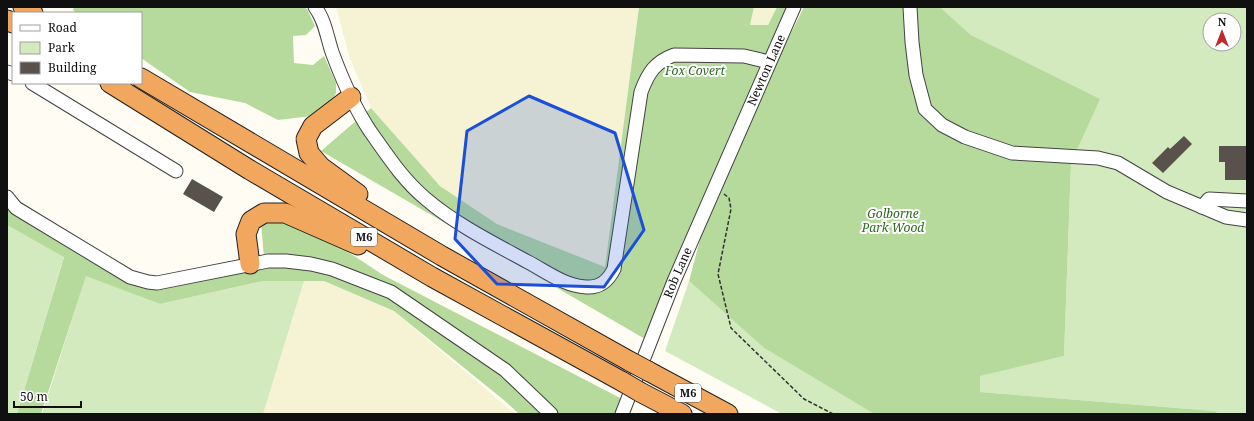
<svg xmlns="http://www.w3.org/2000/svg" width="1254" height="421" font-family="'Noto Serif',serif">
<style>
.farmland{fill:#f5f3d3}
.green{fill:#d2eabd;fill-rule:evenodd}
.forest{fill:#b6da9c}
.building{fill:#59524c}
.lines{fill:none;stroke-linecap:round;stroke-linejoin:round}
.minor-casing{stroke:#434343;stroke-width:15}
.highway-casing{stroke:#212121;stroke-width:21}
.path{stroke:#323232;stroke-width:1.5;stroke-dasharray:4 2;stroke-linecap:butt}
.minor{stroke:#fff;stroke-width:13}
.highway{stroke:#f2a75e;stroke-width:19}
.highway-bridge-casing{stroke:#212121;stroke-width:21;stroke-linecap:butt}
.highway-bridge{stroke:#f2a75e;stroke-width:19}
.marked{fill:#1d4ed8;fill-opacity:0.2;stroke:#1d4ed8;stroke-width:3;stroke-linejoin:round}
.labels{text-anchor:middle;stroke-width:4;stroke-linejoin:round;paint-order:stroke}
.shield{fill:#fff;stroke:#585858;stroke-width:1}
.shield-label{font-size:11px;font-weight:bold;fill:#101010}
.street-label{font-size:12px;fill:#101010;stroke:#fff}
.park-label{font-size:12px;font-style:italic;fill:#2d6820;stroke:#fff}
</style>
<rect width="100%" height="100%" fill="#fffdf3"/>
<!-- farmland -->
<g class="farmland">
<polygon points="336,7 639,7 605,267 497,224 440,186 371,108 350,59"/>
<polygon points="754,7 777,7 768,25 750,25"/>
<polygon points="304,281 324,281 394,311 515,414 263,414"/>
</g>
<!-- green -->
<g class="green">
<path d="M940,7H1247V414H1219L1215,411L980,392L979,376L1064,356L1071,163L1099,99L971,35ZM1210,20H1234V44H1210Z"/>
<polygon points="7,225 64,256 17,414 7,414"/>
<polygon points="86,275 160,304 263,281 304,281 263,414 42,414"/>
<polygon points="689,281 764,348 874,414 782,414 665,351"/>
</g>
<!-- forest -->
<g class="forest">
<polygon points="74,7 303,7 307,9 315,26 306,35 293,36 294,63 313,65 324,56 336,83 336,93 332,101 312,116 278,120 245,103 190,92 141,58 141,13 77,13 73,10"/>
<polygon points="639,7 754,7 750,25 768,25 777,7 793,7 722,171 804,7 940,7 971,35 1100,99 1071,163 1064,356 980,376 980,392 1215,411 1219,414 874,414 764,348 689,281 712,195 652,343 321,151 371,108 440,186 497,224 605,267"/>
<polygon points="7,182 9,194 154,288 265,269 261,223 274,219 330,240 383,275 624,400 619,414 519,414 505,401 394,311 324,281 263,281 160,304 86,276 41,414 17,414 64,257 7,225"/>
</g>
<!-- building -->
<g class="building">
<polygon points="1184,136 1192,144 1163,173 1152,163 1168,147 1170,149"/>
<polygon points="1219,146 1247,146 1247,180 1225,180 1225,162 1219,162"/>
<polygon points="192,179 223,197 214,212 183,194"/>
</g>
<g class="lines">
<defs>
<g id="minor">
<path d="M315,7C325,20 327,37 332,52C342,79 354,107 370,131C387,155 403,180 426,199C455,224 495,244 528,262C547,272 565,286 586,287C600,288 608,281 614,269L641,92C648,73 655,62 674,55L744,56L769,62"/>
<polyline points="910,7 912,42 916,75 925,109 942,125 965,137 1012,153 1098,158 1118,163 1167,192 1186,200 1226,217 1247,220"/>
<polyline points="7,72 13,74"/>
<polyline points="32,83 176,171"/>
<polyline points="7,197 16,208 130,277 148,282 157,283 268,261 286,261 311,264 332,269 391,292 505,370 551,414"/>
<polyline points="1202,207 1209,199 1247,201"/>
<path id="s1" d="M622,414L674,281L794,7"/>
</g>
<g id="highway">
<polyline points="23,7 33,13"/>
<polyline points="7,20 13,23"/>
<polyline points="141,78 442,256 631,362"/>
<polyline points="110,83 250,170 432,277 623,382"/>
<polyline points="351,97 313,126 306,139 309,153 321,167 358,194"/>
<polyline points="250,264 246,234 251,221 264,213 285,213 358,245"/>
<polyline points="648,371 728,414"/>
<polyline points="640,392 682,414"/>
</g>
</defs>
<!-- minor casing -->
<use href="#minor" class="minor-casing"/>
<!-- highway casing -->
<use href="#highway" class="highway-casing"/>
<!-- path -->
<polyline class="path" points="724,194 729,198 731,209 718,274 731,328 804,399 833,414"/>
<!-- minor -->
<use href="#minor" class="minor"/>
<!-- highway -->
<use href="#highway" class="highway"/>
<defs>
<g id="highway-bridge">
<polyline points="631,362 648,371"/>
<polyline points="623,382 640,392"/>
</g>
</defs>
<!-- highway-bridge casing -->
<use href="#highway-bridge" class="highway-bridge-casing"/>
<!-- highway-bridge -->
<use href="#highway-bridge" class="highway-bridge"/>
</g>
<!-- marked area -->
<path class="marked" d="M529,96L615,133L644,230L604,287L497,284L455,239L467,131Z"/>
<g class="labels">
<!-- shield labels -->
<g class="shield">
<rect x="351" y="228" width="26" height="18" rx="3"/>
<rect x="675" y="384" width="26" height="18" rx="3"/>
</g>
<g class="shield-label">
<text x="364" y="241">M6</text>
<text x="688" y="397">M6</text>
</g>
<!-- street labels -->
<g class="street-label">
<text dy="4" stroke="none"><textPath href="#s1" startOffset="373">Newton Lane</textPath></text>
<text dy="4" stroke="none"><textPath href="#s1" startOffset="152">Rob Lane</textPath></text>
</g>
<!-- park labels -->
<g class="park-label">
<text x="695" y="75">Fox Covert</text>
<text x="893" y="218">Golborne<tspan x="893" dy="14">Park Wood</tspan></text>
</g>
</g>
<!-- border -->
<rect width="1254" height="421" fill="none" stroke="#101010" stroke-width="16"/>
<!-- legend -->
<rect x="12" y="12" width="130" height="72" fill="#ffffff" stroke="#9f9f9f"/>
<rect x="20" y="25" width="20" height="6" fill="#ffffff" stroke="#9f9f9f"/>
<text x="48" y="32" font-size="12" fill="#101010">Road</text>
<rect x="20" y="42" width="20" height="12" fill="#d2eabd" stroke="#9f9f9f"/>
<text x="48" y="52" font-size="12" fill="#101010">Park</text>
<rect x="20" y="62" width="20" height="12" fill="#59524c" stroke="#9f9f9f"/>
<text x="48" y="72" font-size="12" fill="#101010">Building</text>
<!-- north arrow -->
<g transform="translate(1222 32)"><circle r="19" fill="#ffffff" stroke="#9f9f9f"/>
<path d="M0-3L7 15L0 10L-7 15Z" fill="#bf292b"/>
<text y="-6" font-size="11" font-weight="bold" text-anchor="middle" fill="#101010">N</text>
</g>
<!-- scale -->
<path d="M14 401v6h67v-6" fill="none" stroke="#101010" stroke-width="2"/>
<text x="20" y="401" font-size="12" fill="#101010" stroke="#ffffff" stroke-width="3" paint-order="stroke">50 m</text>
</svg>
